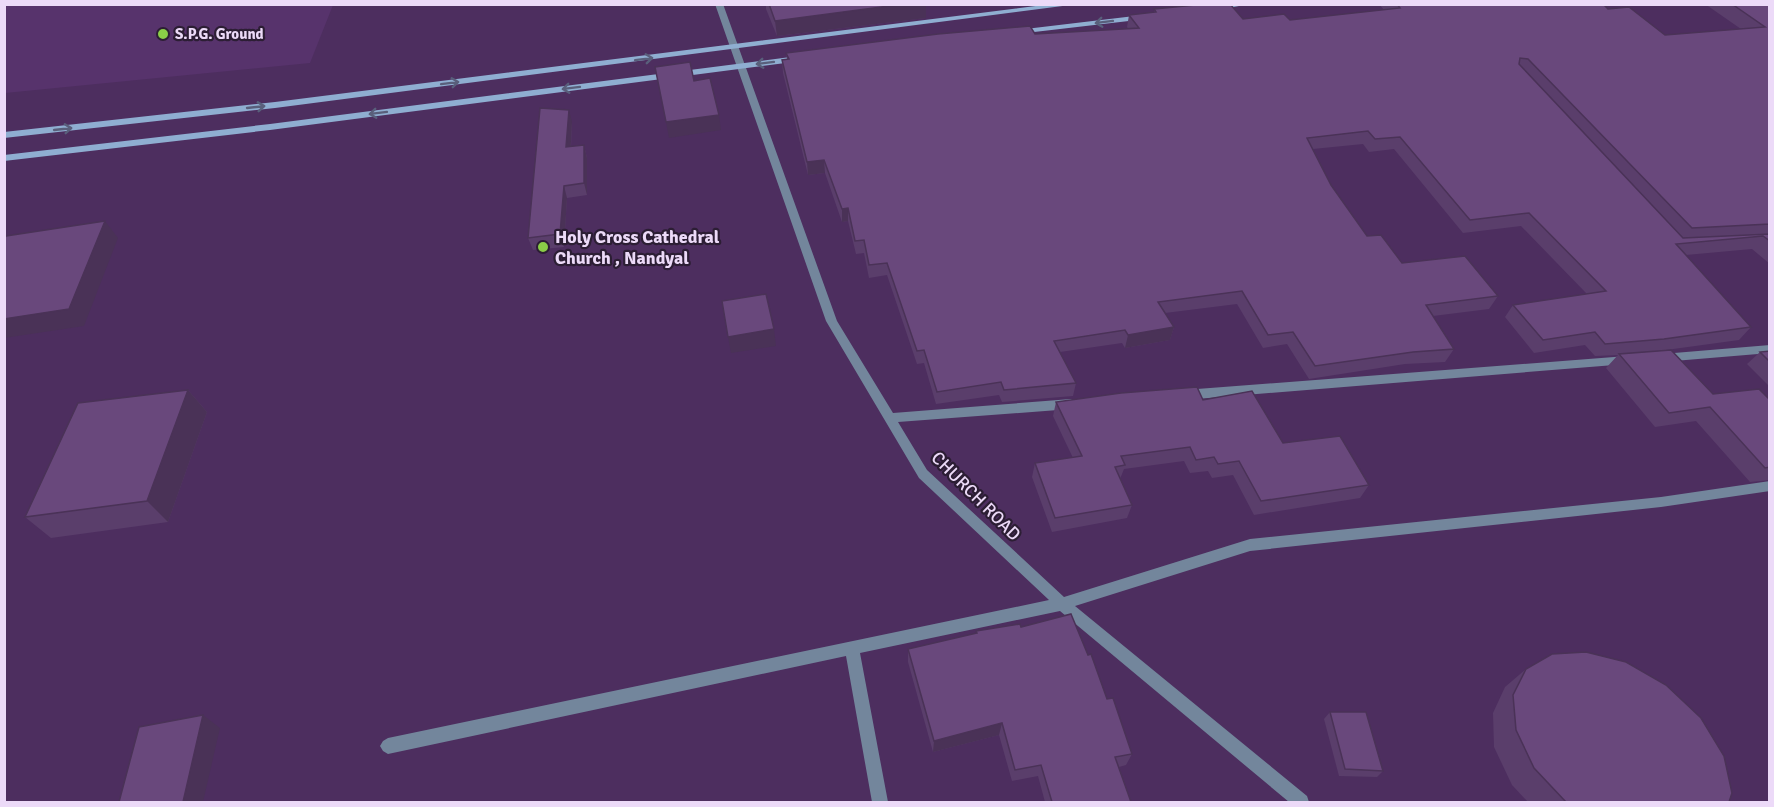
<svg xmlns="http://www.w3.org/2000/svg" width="1774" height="807" font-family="Signika,sans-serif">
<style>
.built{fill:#57336c}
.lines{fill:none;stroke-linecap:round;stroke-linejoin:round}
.street{fill:#73869c;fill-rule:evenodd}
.secondary{fill:#8faed1;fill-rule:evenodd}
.wall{fill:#5a3e6b}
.shaded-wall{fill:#4a3257}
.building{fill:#69487c;stroke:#4a3257;stroke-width:1.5}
.oneway{stroke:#595f7b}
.poi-dot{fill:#8ace47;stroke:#2c1e34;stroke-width:2}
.labels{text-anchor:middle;stroke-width:4.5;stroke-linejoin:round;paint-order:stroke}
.far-poi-label{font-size:15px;font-weight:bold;fill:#ecdaf8;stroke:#2c1e34;text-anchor:start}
.poi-label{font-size:18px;font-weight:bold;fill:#ecdaf8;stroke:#2c1e34;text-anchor:start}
.street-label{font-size:18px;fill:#ecdaf8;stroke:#2c1e34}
</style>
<rect width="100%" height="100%" fill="#4d2e5f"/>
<!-- built -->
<polygon class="built" points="5,4 333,4 333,5 310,63 5,93"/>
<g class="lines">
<!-- street -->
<g class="street">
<polygon points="715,4 723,4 837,321 893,413 1071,399 1075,401 1077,404 1075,407 1071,409 898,422 927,470 1064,597 1250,539 1661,497 1770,481 1770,491 1661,507 1250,551 1075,606 1307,796 1309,802 1289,802 1060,611 860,653 888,802 872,802 846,656 388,754 383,751 380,746 383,741 388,738 1049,600 919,478 826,321"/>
<polygon points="1770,345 1770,353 1662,362 1656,358 1662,354"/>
<polygon points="1627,356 1633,360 1627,364 1184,400 1178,395 1184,390"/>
</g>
<!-- secondary -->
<g class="secondary">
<polygon points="1051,4 1078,4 275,108 4,138 4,132 275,102"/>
<polygon points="1225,4 1250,4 1217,10 1213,8"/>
<polygon points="1143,15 1147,17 1146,19 1017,34 1013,32 1017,30"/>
<polygon points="798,56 802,59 801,61 270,130 4,161 4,155 270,124"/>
</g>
</g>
<!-- wall -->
<g class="wall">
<polygon points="766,4 926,4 926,18 777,36 766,9"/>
<polygon points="1379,4 1603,4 1608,9 1665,35 1741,29 1705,4 1770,4 1770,264 1752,249 1686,255 1751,327 1739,340 1666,350 1713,394 1770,400 1770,480 1750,482 1696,421 1655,427 1606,368 1618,355 1595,356 1585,345 1534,353 1505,317 1513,305 1587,294 1521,226 1463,233 1394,149 1369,152 1363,144 1313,149 1331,185 1367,236 1402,263 1498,296 1489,309 1433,316 1454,349 1445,362 1405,364 1309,379 1287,344 1263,348 1237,304 1165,313 1174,327 1170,340 1125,348 1122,343 1060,352 1076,383 1073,396 1002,402 999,395 936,404 924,363 917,364 887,275 869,278 864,253 856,254 848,221 842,222 825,173 808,175 783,73 782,60 787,59 786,53 1035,34 1128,29 1127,27 1129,15 1154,12 1154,9 1243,19 1290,20 1384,10"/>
<polygon points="572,122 571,147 584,145 587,158 587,195 567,198 564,247 533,250 528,238"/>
<polygon points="1770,351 1770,387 1747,364 1760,352"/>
<polygon points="188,390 207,412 168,522 51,538 25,517"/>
<polygon points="1203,400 1283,443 1369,485 1360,498 1254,515 1233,475 1212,478 1208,471 1190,473 1184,461 1124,469 1120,479 1132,505 1127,518 1052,532 1032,477 1035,463 1073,458 1053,416 1056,402"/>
<polygon points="1021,627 1107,699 1132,754 1126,765 1119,767 1131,802 1045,802 1038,776 1012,781 999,735 933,752 908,662 908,649 976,634 976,631"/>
<polygon points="1526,669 1729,802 1528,802 1512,785 1494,747 1493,713 1505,687"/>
<polygon points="1330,712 1383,771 1377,777 1339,776 1324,719"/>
</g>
<!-- shaded-wall -->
<g class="shaded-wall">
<polygon points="904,4 926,4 926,18 777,36 775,21"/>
<polygon points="569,110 572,122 570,160 566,147"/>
<polygon points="719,115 721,130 669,138 666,122"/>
<polygon points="584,145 587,158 587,195 584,183"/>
<polygon points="824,160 825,173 808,175 807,162"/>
<polygon points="564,186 567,198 564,247 560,234"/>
<polygon points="848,208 848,221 842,222 842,209"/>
<polygon points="105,221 118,238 84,326 4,338 4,319"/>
<polygon points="1174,327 1170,340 1125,348 1128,335"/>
<polygon points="774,329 776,346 731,353 728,337"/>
<polygon points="188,390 207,412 168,522 147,501"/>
<polygon points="203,715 220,728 203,802 183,802"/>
<polygon points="1002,723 999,735 933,752 934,741"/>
</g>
<!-- building -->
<g class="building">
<polygon points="769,4 904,4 775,21"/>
<polygon points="1206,4 1230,4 1243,19 1284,14 1290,20 1400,8 1397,4 1603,4 1608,9 1629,7 1665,35 1765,27 1732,4 1770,4 1770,224 1692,228 1528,59 1520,58 1519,64 1683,238 1770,234 1770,241 1763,236 1676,244 1751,327 1664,339 1605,344 1595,332 1543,340 1513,305 1606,291 1529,213 1470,220 1400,137 1375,139 1368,131 1307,138 1331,185 1367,236 1381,235 1402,263 1465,256 1498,296 1426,305 1454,349 1413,352 1315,366 1293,332 1268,335 1242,291 1158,302 1174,327 1128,335 1125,330 1054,341 1076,383 1004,390 1001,382 937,392 924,350 917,351 887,263 869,265 864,240 855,241 848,208 842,209 824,160 807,162 782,60 789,59 786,53 938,34 1030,26 1035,34 1139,28 1129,15 1156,12 1154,9"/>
<polygon points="690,62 694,81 710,78 719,115 666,122 655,67"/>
<polygon points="540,108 569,110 566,147 584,145 584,183 564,186 560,234 528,238"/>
<polygon points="105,221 69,309 4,319 4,240 6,236"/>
<polygon points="766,294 774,329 728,337 722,301"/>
<polygon points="1671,350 1713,394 1759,389 1770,400 1770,467 1765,468 1710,407 1669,413 1619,354"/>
<polygon points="1770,351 1770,362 1760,352"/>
<polygon points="1197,387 1203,400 1252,391 1283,443 1340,436 1369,485 1261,501 1239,461 1218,464 1214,457 1196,460 1190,447 1121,456 1125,465 1115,467 1132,505 1055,518 1035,463 1082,456 1056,402 1121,393"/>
<polygon points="188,390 147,501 25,517 78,403"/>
<polygon points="1071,614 1088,655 1091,654 1107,699 1113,698 1132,754 1115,757 1131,802 1052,802 1041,765 1015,770 1002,723 934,741 908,649 977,633 976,631 1020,624 1021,627"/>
<polygon points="1586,652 1626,662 1666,685 1701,718 1724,756 1732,793 1729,802 1566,802 1534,768 1516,730 1513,695 1526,669 1552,654"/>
<polygon points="1330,712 1366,712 1383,771 1345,769"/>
<polygon points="203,715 183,802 119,802 139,727"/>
</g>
<!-- one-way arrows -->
<defs><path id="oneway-shaft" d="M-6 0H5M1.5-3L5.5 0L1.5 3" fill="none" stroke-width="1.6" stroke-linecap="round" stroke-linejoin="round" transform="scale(1.5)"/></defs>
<g class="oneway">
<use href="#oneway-shaft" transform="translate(1104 22) rotate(173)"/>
<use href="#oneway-shaft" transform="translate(644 59) rotate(-7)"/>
<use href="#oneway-shaft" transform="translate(765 63) rotate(173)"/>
<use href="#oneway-shaft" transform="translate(450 83) rotate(-7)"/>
<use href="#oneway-shaft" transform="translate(571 88) rotate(173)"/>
<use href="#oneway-shaft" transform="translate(256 107) rotate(-6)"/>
<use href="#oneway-shaft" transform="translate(378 113) rotate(173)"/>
<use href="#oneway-shaft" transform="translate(63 129) rotate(-6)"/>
</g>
<!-- markers -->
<g class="poi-dot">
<circle cx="163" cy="34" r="6"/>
<circle cx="543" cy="247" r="6"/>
</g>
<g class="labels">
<!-- far-poi labels -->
<g class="far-poi-label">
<text x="175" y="39">S.P.G. Ground</text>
</g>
<!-- poi labels -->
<g class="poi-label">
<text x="555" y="243">Holy Cross Cathedral<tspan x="555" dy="21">Church , Nandyal</tspan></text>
</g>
<!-- street labels -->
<g class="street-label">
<text transform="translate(976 496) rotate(45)" y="6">CHURCH ROAD</text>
</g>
</g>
<!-- border -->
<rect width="1774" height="807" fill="none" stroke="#ecdaf8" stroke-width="12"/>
</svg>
